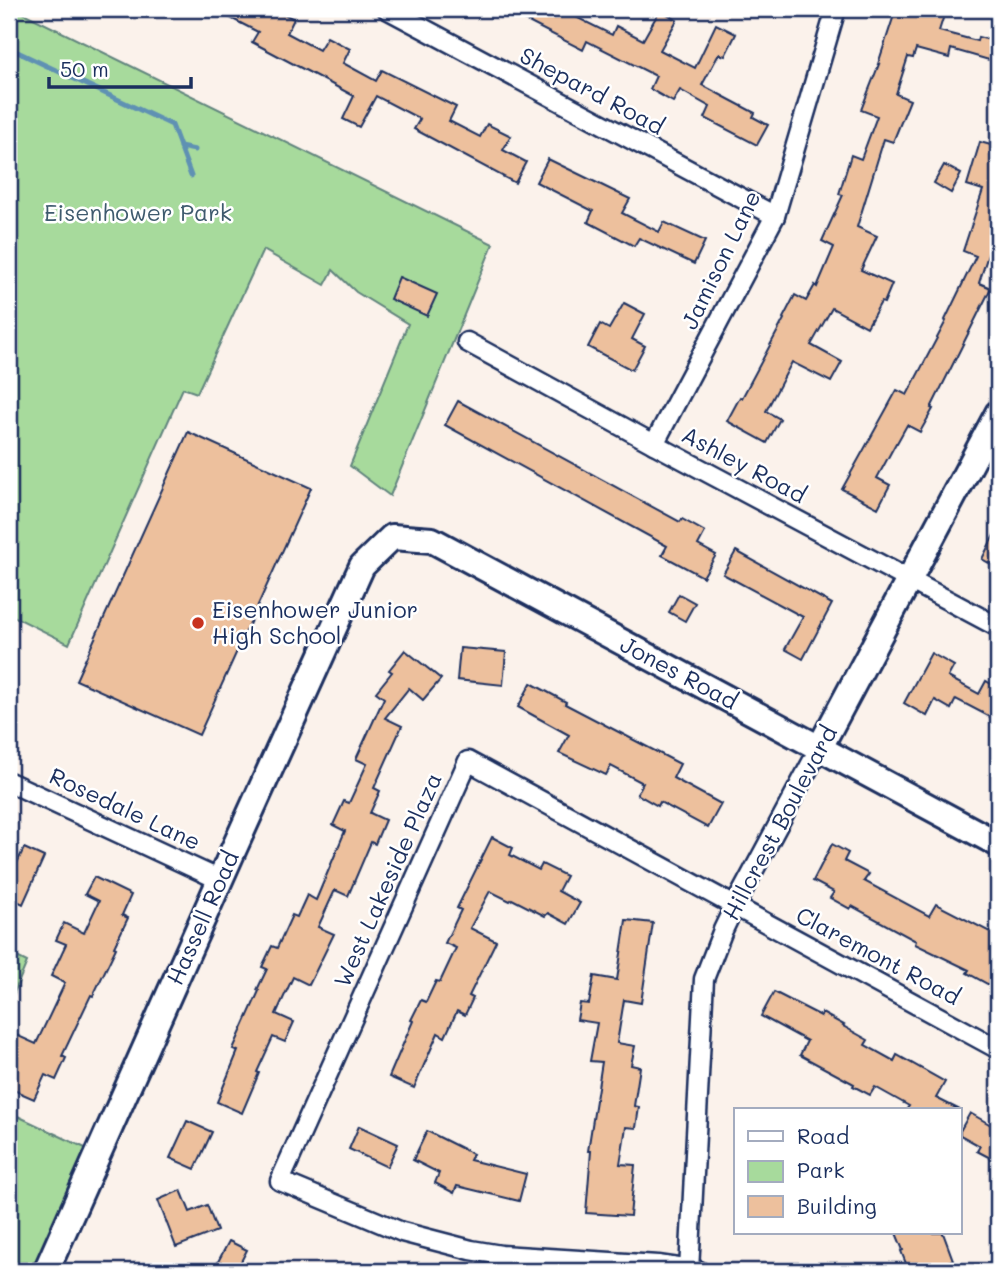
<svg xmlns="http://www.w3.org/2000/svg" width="1007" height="1280" font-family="Mali,sans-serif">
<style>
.green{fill:#a7da9c;stroke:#61847d;stroke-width:2}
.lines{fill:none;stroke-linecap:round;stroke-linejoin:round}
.stream{stroke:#5e91b3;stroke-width:5}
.building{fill:#edc09d;stroke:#1b2f5e;stroke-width:2}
.street-casing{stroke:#1b2f5e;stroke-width:23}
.secondary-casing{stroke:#1b2f5e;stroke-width:30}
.street{stroke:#fff;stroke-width:18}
.secondary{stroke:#fff;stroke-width:24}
.poi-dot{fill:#c8321e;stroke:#fff;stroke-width:2.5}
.labels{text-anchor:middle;stroke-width:5;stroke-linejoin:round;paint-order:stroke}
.street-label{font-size:23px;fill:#1b2f5e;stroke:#fff}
.park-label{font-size:23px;fill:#3e5a6e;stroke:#fff}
.poi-label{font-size:23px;fill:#1b2f5e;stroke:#fff;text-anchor:start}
</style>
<rect width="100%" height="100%" fill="#fbf2eb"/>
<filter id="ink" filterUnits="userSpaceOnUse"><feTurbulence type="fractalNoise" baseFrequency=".0143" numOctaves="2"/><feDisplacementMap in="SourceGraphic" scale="14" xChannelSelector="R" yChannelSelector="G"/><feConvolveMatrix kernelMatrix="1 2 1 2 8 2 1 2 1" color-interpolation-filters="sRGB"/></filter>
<g filter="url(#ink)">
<!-- green -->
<g class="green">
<polygon points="9,9 15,9 493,244 390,496 350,466 408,324 356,292 333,270 325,285 263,250 197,393 183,388 69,644 9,614"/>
<polygon points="9,953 27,962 9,1005"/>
<polygon points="9,1112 98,1154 46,1271 9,1271"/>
</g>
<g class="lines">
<!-- stream -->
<g class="stream">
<polyline points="9,48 172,125 191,176"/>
<polyline points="180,147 195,150"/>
</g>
</g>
<!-- building -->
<g class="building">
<polygon points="213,9 274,9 294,19 287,33 319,50 327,37 350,49 343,63 376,81 382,70 456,107 449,121 480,137 487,124 511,136 503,150 526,162 515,183 414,129 420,119 376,96 359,127 343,119 354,96 252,42 258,32"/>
<polygon points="503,9 560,9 612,35 616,26 643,40 660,10 677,20 660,50 695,68 716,24 736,34 725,56 719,54 702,85 755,113 753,117 768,125 757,145 705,118 710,107 680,90 673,102 650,89 656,76 587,41 583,50"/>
<polygon points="896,9 946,9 939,31 977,41 978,37 998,42 998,54 996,62 951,49 949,58 916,49 913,58 908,57 896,94 910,100 893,142 884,139 857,227 877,236 861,270 892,284 884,303 881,302 867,327 832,308 811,345 842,362 831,382 792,362 766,411 780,419 767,443 727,421 740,397 742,398 784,319 783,318 795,295 806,301 815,285 817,287 834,247 822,241 843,195 839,194 851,155 861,159 877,116 861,110 879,64 878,64"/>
<polygon points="980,142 998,147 998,244 992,242 979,283 991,288 931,408 933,409 920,432 907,425 897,443 896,443 877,478 890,485 878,508 842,489 897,390 907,395 946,321 945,320 976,256 963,251 983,190 967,185"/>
<polygon points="548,159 630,199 622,213 659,232 664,222 705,241 694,264 639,238 634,246 588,222 593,211 536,182"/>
<polygon points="944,165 961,174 951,193 934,183"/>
<polygon points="399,277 437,294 427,316 390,299"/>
<polygon points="624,303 645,314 632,339 645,346 632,370 588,347 600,324 609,329"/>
<polygon points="458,401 680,522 682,519 705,532 698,545 716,555 703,577 662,555 667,546 445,425"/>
<polygon points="188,432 311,488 199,735 76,680"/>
<polygon points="998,527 998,568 982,559"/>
<polygon points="736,551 832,604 803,659 785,649 803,617 723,574"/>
<polygon points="679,594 695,603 685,621 669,612"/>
<polygon points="460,648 506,652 503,685 457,680"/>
<polygon points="405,650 441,679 423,700 409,688 385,718 402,726 374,788 380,791 370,813 385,820 375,844 371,842 348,896 335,890 318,927 334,934 309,985 293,977 276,1014 294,1022 285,1042 273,1037 257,1072 259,1073 242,1113 217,1102 238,1051 233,1049 259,991 257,990 267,969 262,967 272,946 277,948 292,915 297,917 307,895 316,900 345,831 333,825 344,801 349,803 367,764 356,759 384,698 376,692 392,672 389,670"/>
<polygon points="931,653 954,666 948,677 979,694 986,681 998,688 998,721 956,699 951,709 935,700 927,716 904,703"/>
<polygon points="531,683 566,702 565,704 680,764 673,778 721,804 708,828 660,802 658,806 637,794 643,783 611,766 606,775 559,753 569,735 518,707"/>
<polygon points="492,837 513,848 510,855 539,870 542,864 566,876 558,891 580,903 568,924 548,913 545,916 512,899 510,901 490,891 470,928 496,941 469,996 473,998 465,1015 457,1011 445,1037 438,1033 414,1088 389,1077 413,1021 411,1020 421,1000 426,1002 436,981 440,982 456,948 445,943 461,910 457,908"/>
<polygon points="832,844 848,853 844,861 869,874 864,881 929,916 936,904 998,936 998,988 990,983 989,985 967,973 969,970 915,944 916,941 852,906 850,909 830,898 834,892 813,881"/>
<polygon points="24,848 44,857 23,904 9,897 9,861 16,865"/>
<polygon points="94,877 131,895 122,915 128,918 114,947 116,948 93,996 91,995 62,1056 66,1058 56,1080 45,1075 34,1099 9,1088 9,1074 17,1056 9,1052 9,1045 14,1034 36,1044 65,983 51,976 66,944 56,940 64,923 84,933 99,901 85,894"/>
<polygon points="626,920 653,923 641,1003 624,1000 617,1043 635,1046 631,1065 640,1067 634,1106 639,1107 636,1128 626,1127 620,1164 635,1165 630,1216 586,1213 591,1151 588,1151 602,1062 590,1061 597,1023 577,1020 580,1003 589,1004 594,976 617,980"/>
<polygon points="774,992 821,1016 822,1013 844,1025 843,1026 868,1040 865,1045 894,1061 897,1055 945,1082 936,1098 960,1110 906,1110 909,1106 875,1087 870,1095 853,1086 854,1084 800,1055 807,1041 761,1016"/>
<polygon points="970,1113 998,1129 998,1162 977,1151 980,1146 960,1135 960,1131"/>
<polygon points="187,1121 212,1132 195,1169 170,1158"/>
<polygon points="359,1126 398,1144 387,1167 349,1149"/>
<polygon points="427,1131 473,1154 470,1160 526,1174 519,1201 457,1186 454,1193 435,1183 439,1173 413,1160"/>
<polygon points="181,1190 190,1212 207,1205 217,1231 176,1247 158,1200"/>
<polygon points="896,1233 943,1233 953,1260 923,1271 909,1271 901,1251 903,1250"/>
<polygon points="229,1241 247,1250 236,1271 213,1271"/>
</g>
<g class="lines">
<defs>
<g id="street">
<polyline points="387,9 775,216"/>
<polyline points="467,342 654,444 998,627"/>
<polyline points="654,444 775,216 836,9"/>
<polyline points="9,782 220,880"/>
<polyline points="689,1271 704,979 723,930 734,907 820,747"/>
<polyline points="699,1271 658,1265 501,1255 471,1250 402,1232 280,1181 468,761 998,1049"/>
</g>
<g id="secondary">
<polyline points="820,747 998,413"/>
<polyline points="46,1271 232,853 362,566 392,537 432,540 998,844"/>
</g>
</defs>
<!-- street casing -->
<use href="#street" class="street-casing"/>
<!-- secondary casing -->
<use href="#secondary" class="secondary-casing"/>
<!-- street -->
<use href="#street" class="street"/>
<!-- secondary -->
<use href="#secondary" class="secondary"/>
</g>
</g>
<!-- markers -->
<circle class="poi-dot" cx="198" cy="623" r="7"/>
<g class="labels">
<!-- street labels -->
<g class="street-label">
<text transform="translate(592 91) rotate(28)" y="8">Shepard Road</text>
<text transform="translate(721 260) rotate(-64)" y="8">Jamison Lane</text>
<text transform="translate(744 465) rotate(28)" y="8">Ashley Road</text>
<text transform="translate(679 673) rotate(28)" y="8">Jones Road</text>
<text transform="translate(125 809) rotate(25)" y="8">Rosedale Lane</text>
<text transform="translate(780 823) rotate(-62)" y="8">Hillcrest Boulevard</text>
<text transform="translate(388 880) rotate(-66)" y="8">West Lakeside Plaza</text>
<text transform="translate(203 918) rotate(-66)" y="8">Hassell Road</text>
<text transform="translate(878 956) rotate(28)" y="8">Claremont Road</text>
</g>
<!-- park labels -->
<g class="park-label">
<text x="138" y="221">Eisenhower Park</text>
</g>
<!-- poi labels -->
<g class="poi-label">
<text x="212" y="618">Eisenhower Junior<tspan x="212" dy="26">High School</tspan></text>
</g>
</g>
<!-- margin -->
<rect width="1007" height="1280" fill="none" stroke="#fff" stroke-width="35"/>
<rect x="18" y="18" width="972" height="1245" fill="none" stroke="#1b2f5e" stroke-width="2.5" filter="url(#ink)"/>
<!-- legend -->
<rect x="734" y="1108" width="228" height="126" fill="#ffffff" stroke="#a4acbf" stroke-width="2"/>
<rect x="748" y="1131" width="35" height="10" fill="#ffffff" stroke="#a4acbf" stroke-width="2"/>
<text x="797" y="1144" font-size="21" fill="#1b2f5e">Road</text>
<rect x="748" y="1161" width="35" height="21" fill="#a7da9c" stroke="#a4acbf" stroke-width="2"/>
<text x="797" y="1178" font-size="21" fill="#1b2f5e">Park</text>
<rect x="748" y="1196" width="35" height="21" fill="#edc09d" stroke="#a4acbf" stroke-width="2"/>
<text x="797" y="1214" font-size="21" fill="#1b2f5e">Building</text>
<!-- scale -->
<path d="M49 77v10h142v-10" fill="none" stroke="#1b2f5e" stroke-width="3.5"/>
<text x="60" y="77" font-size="21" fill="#1b2f5e" stroke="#ffffff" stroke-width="5" paint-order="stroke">50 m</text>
</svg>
